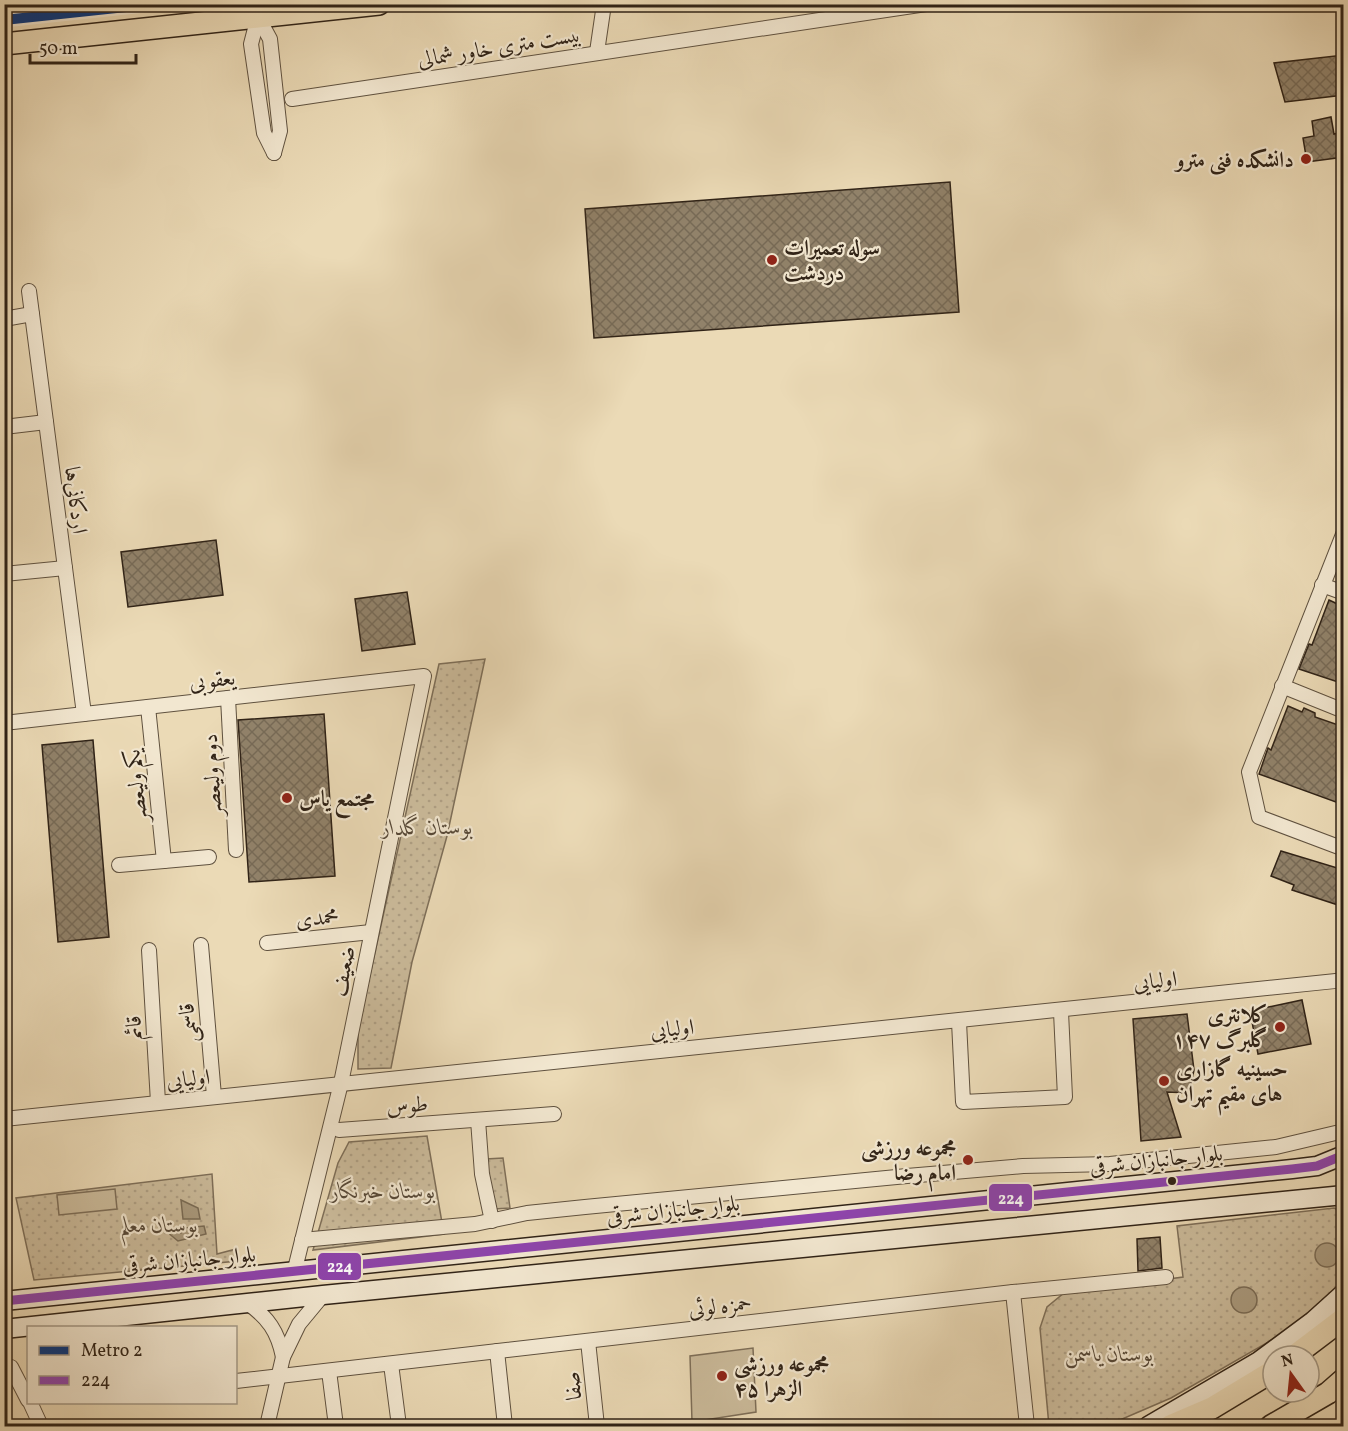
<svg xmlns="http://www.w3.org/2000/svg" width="1348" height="1431" font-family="Vollkorn,Amiri,serif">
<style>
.grass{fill:url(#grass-dots);stroke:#7e6f59;stroke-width:1.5}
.pitch{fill:#cbbb9b;stroke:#7e6f59;stroke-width:1.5}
.water{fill:#ab9c80;stroke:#7a6c56;stroke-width:1.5}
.building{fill:url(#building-cross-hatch);stroke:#302317;stroke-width:1.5}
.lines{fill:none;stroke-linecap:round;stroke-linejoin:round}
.minor-casing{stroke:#5f513f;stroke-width:16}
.secondary-casing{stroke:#302317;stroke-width:21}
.trunk-casing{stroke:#302317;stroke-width:24}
.minor{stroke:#f2e7d0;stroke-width:14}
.secondary{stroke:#f2e7d0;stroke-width:18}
.trunk{stroke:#ebdab6;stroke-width:21}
.bus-1-casing{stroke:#f2e7d0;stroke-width:14}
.bus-1{stroke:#8e44ad;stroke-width:9}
.metro-1-casing{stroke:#f2e7d0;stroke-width:15}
.metro-1{stroke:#003380;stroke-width:10}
.poi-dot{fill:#8f2418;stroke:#f2e7d0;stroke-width:2}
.bus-dot{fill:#302317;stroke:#f2e7d0;stroke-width:2}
.labels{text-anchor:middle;stroke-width:4.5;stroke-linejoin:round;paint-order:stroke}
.street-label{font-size:22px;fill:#302317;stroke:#f2e7d0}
.poi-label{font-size:22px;font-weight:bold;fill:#302317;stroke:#f2e7d0;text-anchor:start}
.park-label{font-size:22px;font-style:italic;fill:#574938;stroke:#f2e7d0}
.line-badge{stroke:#f2e7d0;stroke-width:2}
.badge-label{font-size:16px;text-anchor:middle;font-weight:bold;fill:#fff}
</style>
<defs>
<pattern id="grass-dots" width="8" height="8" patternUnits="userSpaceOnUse" patternTransform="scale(1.5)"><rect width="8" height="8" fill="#cbbb9b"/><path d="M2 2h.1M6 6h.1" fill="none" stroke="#afa085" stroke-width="1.8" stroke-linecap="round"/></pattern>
<pattern id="building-cross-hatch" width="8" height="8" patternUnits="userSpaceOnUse" patternTransform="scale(1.5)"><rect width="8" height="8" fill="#91826a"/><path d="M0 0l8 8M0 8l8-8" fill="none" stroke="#776a56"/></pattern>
</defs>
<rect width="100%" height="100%" fill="#ebdab6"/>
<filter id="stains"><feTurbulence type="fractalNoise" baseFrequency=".00333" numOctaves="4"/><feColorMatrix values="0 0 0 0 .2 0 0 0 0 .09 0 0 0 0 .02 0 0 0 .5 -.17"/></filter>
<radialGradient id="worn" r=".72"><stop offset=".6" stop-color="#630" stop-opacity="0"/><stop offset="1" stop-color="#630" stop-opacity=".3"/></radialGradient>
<!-- grass -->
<g class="grass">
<polygon points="485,659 447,836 412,962 391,1068 358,1069 358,1029 439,664"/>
<polygon points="427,1136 444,1234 313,1250 338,1163 349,1142"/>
<polygon points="503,1158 510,1208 494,1209 486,1159"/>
<polygon points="212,1174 217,1254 236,1249 238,1261 34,1280 16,1198"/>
<polygon points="1334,1208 1343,1212 1343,1285 1282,1334 1171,1398 1106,1426 1049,1426 1040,1328 1047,1307 1064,1293 1183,1277 1177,1226"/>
</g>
<!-- pitch -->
<g class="pitch">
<polygon points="115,1189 117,1209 59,1215 57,1195"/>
<polygon points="753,1348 756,1412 692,1422 690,1356"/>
</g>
<!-- water -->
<g class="water">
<polygon points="181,1200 198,1208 200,1219 183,1219"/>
<polygon points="204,1226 206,1234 178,1241 167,1232 181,1233 185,1228"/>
<circle cx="1327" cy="1255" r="12"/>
<circle cx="1244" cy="1300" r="13"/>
</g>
<!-- building -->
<g class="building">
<polygon points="1344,55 1344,95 1285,102 1274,63"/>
<polygon points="1331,117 1334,134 1344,132 1344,157 1307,162 1303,138 1314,136 1312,121"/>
<polygon points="950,182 959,312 594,338 585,209"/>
<polygon points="216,540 223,595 128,607 121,552"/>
<polygon points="407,592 415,644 362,651 355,599"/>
<polygon points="1329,600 1344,607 1344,684 1299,669 1309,644 1312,645"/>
<polygon points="1288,706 1302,712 1304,708 1315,713 1315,717 1344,727 1344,805 1259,774 1268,748 1271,750"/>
<polygon points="324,714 335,876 249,882 238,720"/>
<polygon points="93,740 109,937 58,942 42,745"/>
<polygon points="1281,851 1344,870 1344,889 1338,905 1292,890 1294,885 1271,876"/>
<polygon points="1302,1000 1311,1044 1258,1054 1250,1011"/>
<polygon points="1187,1014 1194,1070 1189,1093 1167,1092 1181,1137 1141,1141 1133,1019"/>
<polygon points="1160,1237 1162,1268 1138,1271 1137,1239"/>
</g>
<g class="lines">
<defs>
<g id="minor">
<polyline points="258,17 251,44 264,133 274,153"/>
<polyline points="258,17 270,39 280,131 274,153"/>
<polyline points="597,52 604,4"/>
<polyline points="292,99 926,4"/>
<polyline points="29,291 84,714"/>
<polyline points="4,319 32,314"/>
<polyline points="4,427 46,422"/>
<polyline points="1344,532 1249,772 1259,817 1344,849"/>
<polyline points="4,574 65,568"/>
<polyline points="1322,585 1344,593"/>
<polyline points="1282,686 1344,711"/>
<polyline points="228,698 236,850"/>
<polyline points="148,707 164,861"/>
<polyline points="4,723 424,676 341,1083 294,1273"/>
<polyline points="119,865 209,857"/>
<polyline points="267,943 371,932"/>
<polyline points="201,945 214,1096"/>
<polyline points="149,950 158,1102"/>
<polyline points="959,1022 963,1102 1065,1097 1061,1012"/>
<path d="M4,1119C451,1071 898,1030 1344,980"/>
<polyline points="478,1120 482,1174 492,1221"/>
<polyline points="339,1130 554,1114"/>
<polyline points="302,1240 475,1224 527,1213 585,1207 907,1176 1023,1166 1110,1164 1276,1147 1344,1131"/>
<polyline points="1013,1292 1027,1426"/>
<path d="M247,1303C268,1317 278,1332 283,1357"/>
<polyline points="588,1341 597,1426"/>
<polyline points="497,1351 505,1426"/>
<polyline points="391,1364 399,1426"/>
<polyline points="11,1367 28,1400"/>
<polyline points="329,1371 336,1426"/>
<polyline points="236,1381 1013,1292 1166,1277"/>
<polyline points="30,1402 41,1426"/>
<polyline points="267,1426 283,1357 299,1324 323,1295"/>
</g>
<g id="secondary">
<polyline points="4,1301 1292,1169 1317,1166 1344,1155"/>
<polyline points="4,1329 323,1295 1344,1195"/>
<polyline points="1148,1426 1259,1361 1313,1321 1344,1293"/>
</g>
<g id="trunk">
<polyline points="4,44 379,4"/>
<polyline points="1294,1356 1344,1318"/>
<polyline points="1170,1426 1212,1408 1273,1371"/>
<polyline points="1271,1426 1328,1393 1344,1379"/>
</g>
</defs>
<!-- minor casing -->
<use href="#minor" class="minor-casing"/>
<!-- secondary casing -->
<use href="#secondary" class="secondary-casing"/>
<!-- trunk casing -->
<use href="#trunk" class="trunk-casing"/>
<!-- minor -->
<use href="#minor" class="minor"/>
<!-- secondary -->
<use href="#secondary" class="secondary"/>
<!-- trunk -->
<use href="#trunk" class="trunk"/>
<defs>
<polyline id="bus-1" points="4,1301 1292,1169 1317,1166 1344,1155"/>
</defs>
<!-- bus-1 casing -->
<use href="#bus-1" class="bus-1-casing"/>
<!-- bus-1 -->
<use href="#bus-1" class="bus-1"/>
<defs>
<polyline id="metro-1" points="4,20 154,4"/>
</defs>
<!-- metro-1 casing -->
<use href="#metro-1" class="metro-1-casing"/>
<!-- metro-1 -->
<use href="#metro-1" class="metro-1"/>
</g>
<!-- markers -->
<g class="poi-dot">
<circle cx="1306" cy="159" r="6"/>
<circle cx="772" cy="260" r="6"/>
<circle cx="287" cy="798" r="6"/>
<circle cx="1280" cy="1027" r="6"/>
<circle cx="1164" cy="1081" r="6"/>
<circle cx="968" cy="1160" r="6"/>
<circle cx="722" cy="1376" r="6"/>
</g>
<circle class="bus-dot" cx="1172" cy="1181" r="5"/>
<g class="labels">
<!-- street labels -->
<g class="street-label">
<text transform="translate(499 46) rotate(-9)" y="8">بیست متری خاور شمالی</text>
<text transform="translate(77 500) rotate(83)" y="8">اردکانی‌ها</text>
<text transform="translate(212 679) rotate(-7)" y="8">یعقوبی</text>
<text transform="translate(211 775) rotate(-93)" y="8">دوم ولیعصر</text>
<text transform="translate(135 786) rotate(-96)" y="8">یکم ولیعصر</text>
<text transform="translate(317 917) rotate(-6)" y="8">محمدی</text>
<text transform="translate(342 971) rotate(-79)" y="8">ضعیف</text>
<text transform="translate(1155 980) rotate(-6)" y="8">اولیایی</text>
<text transform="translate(187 1023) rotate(-95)" y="8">قاسمی</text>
<text transform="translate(133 1028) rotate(-93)" y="8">قائم</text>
<text transform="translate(672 1028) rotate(-6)" y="8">اولیایی</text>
<text transform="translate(188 1078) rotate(-6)" y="8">اولیایی</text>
<text transform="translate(407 1104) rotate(-4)" y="8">طوس</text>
<text transform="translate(1156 1159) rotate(-6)" y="8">بلوار جانبازان شرقی</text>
<text transform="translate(673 1209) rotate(-6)" y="8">بلوار جانبازان شرقی</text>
<text transform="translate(189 1259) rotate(-5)" y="8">بلوار جانبازان شرقی</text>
<text transform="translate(720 1305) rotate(-7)" y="8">حمزه لوئی</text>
<text transform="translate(572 1386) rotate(-96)" y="8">صفا</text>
</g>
<!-- poi labels -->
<g class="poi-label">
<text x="1294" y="167" text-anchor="end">دانشکده فنی مترو</text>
<text x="784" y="255">سوله تعمیرات<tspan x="784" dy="25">دردشت</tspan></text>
<text x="299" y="806">مجتمع یاس</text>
<text x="1268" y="1022" text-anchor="end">کلانتری<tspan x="1268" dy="25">۱۴۷ گلبرگ</tspan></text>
<text x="1176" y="1076">حسینیه گازاری<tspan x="1176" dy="25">های مقیم تهران</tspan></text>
<text x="956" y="1155" text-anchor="end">مجموعه ورزشی<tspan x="956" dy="25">امام رضا</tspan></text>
<text x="734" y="1371">مجموعه ورزشی<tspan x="734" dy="25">الزهرا ۴۵</tspan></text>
</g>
<!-- park labels -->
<g class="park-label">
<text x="427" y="834">بوستان گلدار</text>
<text x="383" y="1198">بوستان خبرنگار</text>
<text x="159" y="1232">بوستان معلم</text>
<text x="1109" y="1361">بوستان یاسمن</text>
</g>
</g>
<g class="line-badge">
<rect x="988" y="1183" width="45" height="29" rx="6" fill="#8e44ad"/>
<rect x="317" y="1252" width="45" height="29" rx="6" fill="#8e44ad"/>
</g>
<g class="badge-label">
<text x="1011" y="1204">224</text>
<text x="340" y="1272">224</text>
</g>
<!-- margin -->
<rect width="1348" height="1431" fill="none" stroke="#ebdab6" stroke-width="24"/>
<rect x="6" y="6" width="1336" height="1419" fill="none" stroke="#302317" stroke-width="3"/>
<rect x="12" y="12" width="1324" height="1407" fill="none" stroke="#302317" stroke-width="1.5"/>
<!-- legend -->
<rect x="27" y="1326" width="210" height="78" fill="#f2e7d0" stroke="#a49986" stroke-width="1.5"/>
<rect x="39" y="1346" width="30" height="9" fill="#003380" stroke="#a49986" stroke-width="1.5"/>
<text x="81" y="1356" font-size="18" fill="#302317">Metro 2</text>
<rect x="39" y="1376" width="30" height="9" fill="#8e44ad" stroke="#a49986" stroke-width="1.5"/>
<text x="81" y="1386" font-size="18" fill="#302317">224</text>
<!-- north arrow -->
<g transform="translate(1291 1374) rotate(345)"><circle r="28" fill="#f2e7d0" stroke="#a49986" stroke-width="1.5"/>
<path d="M0-4.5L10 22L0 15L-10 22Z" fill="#8f2418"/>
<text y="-9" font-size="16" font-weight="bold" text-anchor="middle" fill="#302317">N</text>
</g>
<!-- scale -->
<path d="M30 54v9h106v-9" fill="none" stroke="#302317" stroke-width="3"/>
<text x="39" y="54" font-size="18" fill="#302317" stroke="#f2e7d0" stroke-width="4.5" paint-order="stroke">50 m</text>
<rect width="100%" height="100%" filter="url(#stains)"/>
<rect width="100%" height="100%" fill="url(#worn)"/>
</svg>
